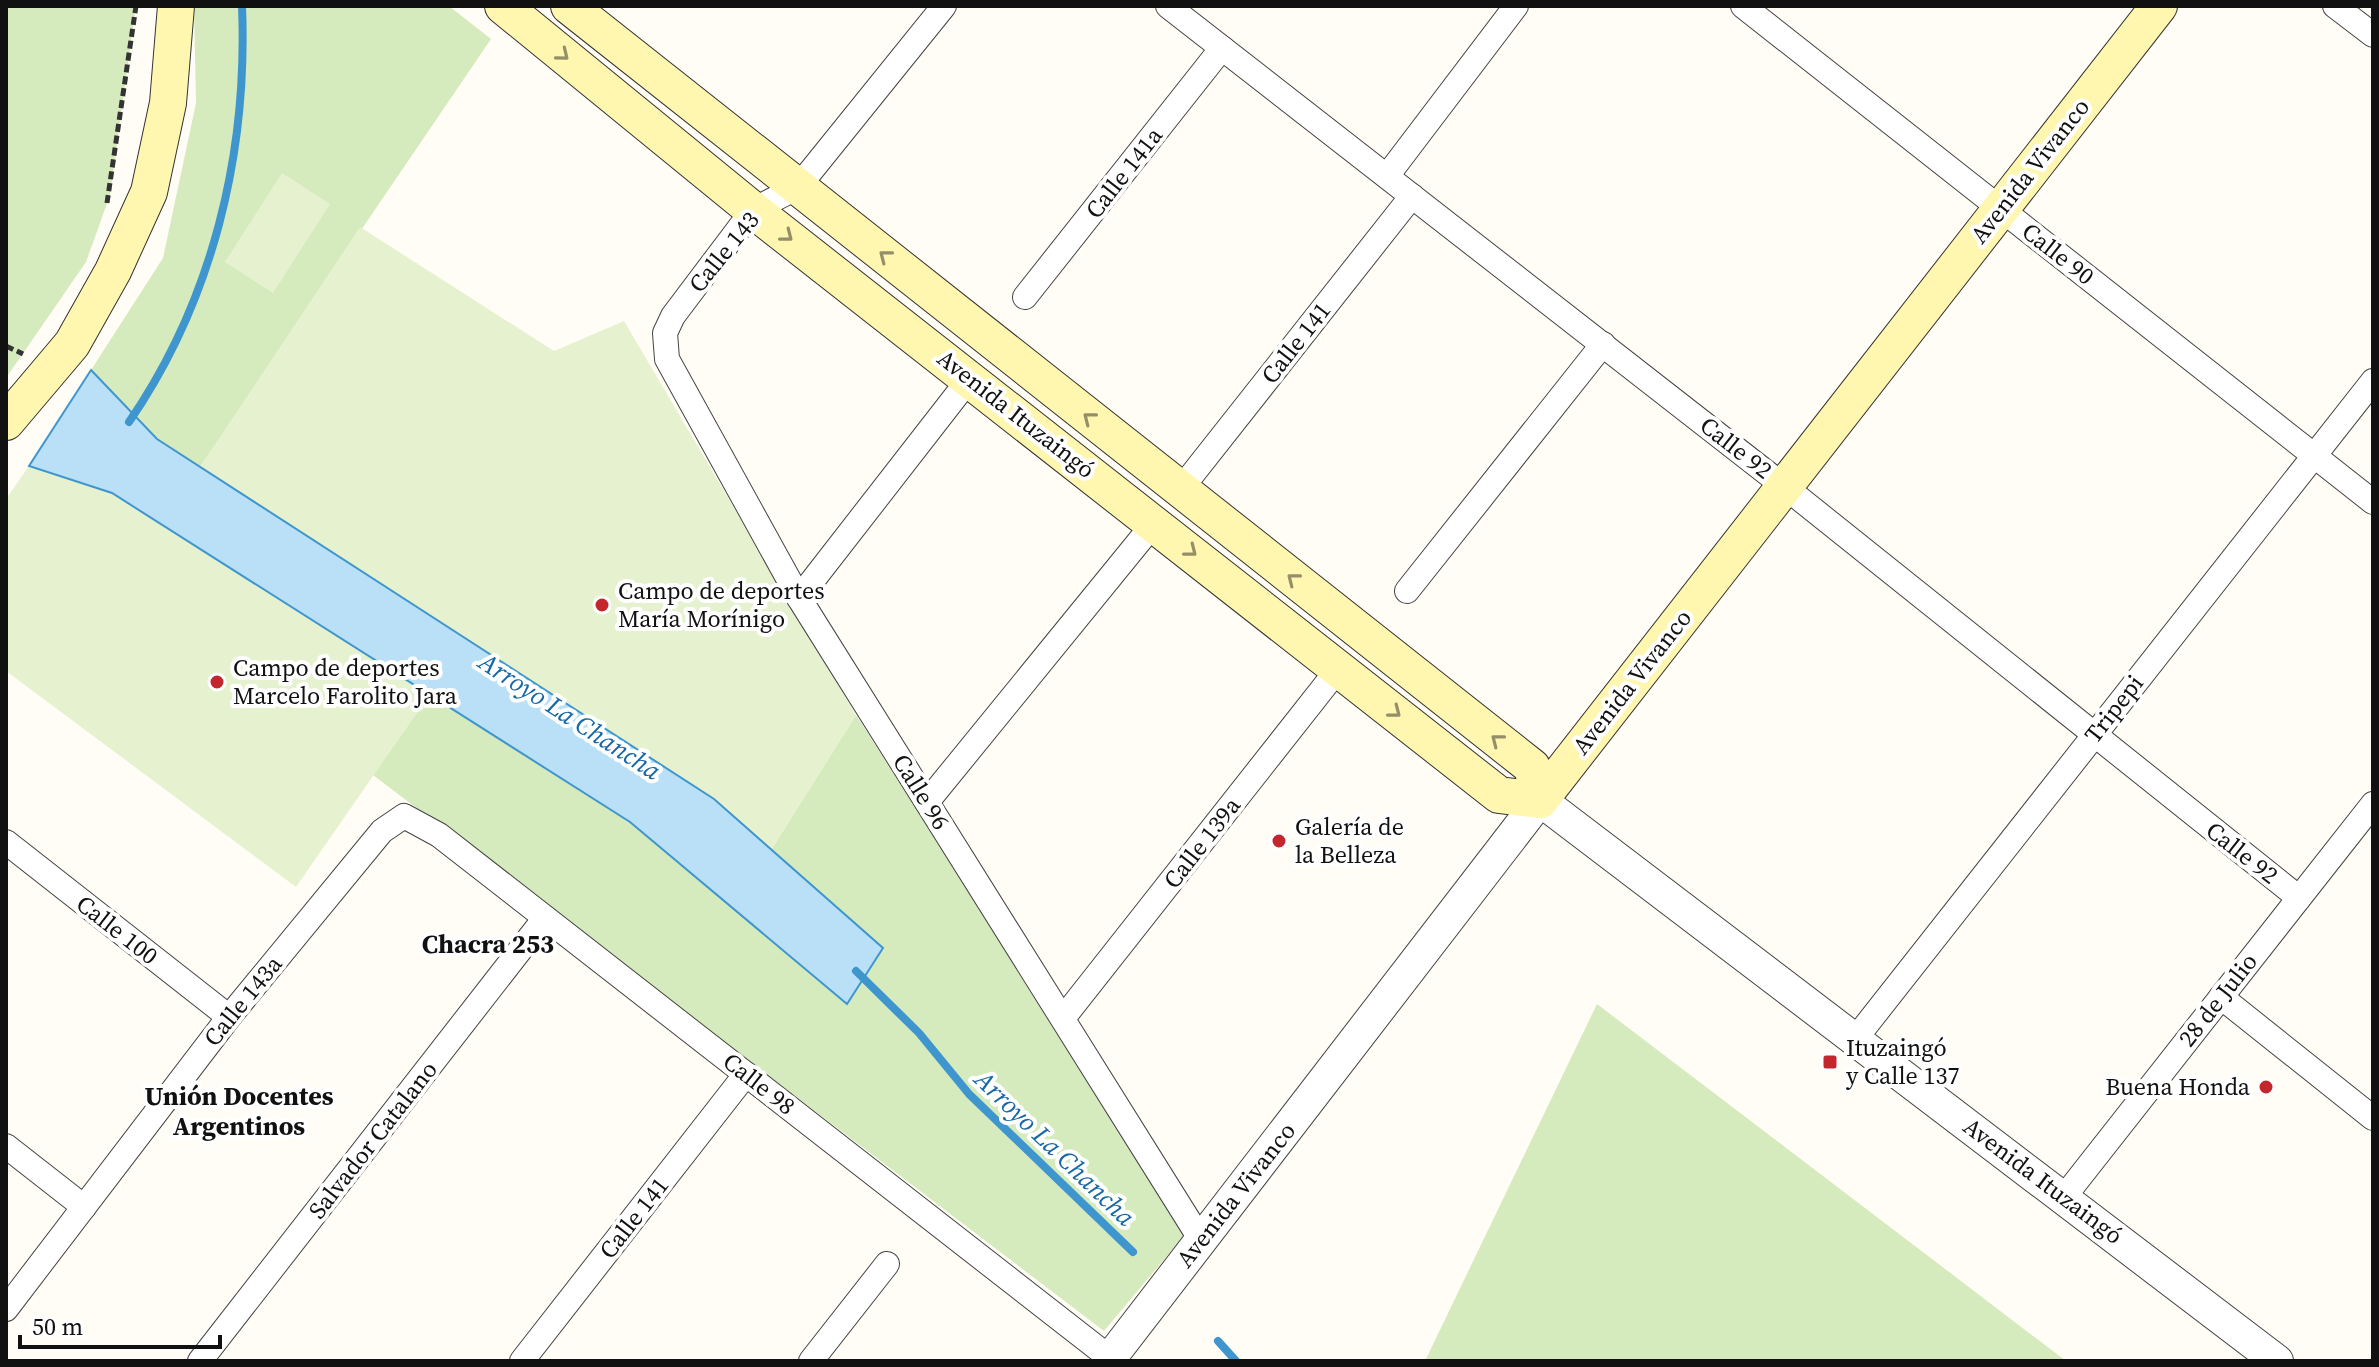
<svg xmlns="http://www.w3.org/2000/svg" width="2379" height="1367" font-family="'Source Serif 4',serif">
<style>
.green{fill:#d5ebbd}
.pitch{fill:#e6f2cf}
.water{fill:#b9e0f7;stroke:#3f96cf;stroke-width:2}
.lines{fill:none;stroke-linecap:round;stroke-linejoin:round}
.stream{stroke:#3f96cf;stroke-width:8}
.minor-casing{stroke:#444;stroke-width:26}
.tertiary-casing{stroke:#444;stroke-width:34}
.secondary-casing{stroke:#333;stroke-width:38}
.path{stroke:#333;stroke-width:5;stroke-dasharray:8 4;stroke-linecap:butt}
.minor{stroke:#fff;stroke-width:24}
.tertiary{stroke:#fff;stroke-width:32}
.secondary{stroke:#fff6b0;stroke-width:36}
.oneway{stroke:#948f68}
.poi-dot{fill:#c4262e;stroke:#fff;stroke-width:3}
.labels{text-anchor:middle;stroke-width:8;stroke-linejoin:round;paint-order:stroke}
.street-label{font-size:24px;fill:#111;stroke:#fff}
.poi-label{font-size:24px;fill:#111;stroke:#fff;text-anchor:start}
.water-label{font-size:26px;font-style:italic;fill:#1768a6;stroke:#fff}
.neighbourhood-label{font-size:26px;font-weight:bold;fill:#111;stroke:#fff}
</style>
<rect width="100%" height="100%" fill="#fffdf5"/>
<!-- green -->
<g class="green">
<polygon points="6,6 136,6 110,195 86,262 6,378"/>
<polygon points="194,6 449,6 491,39 200,467 157,439 91,370 163,258 196,103"/>
<polygon points="430,694 630,822 882,948 771,850 856,715 1187,1232 1104,1331 373,775"/>
<polygon points="1597,1004 2066,1361 1425,1361"/>
</g>
<!-- pitch -->
<g class="pitch">
<polygon points="282,173 330,204 273,293 225,262"/>
<polygon points="360,227 554,351 624,321 856,715 771,850 714,799 200,467"/>
<polygon points="29,466 112,493 430,694 296,887 6,671 6,499"/>
</g>
<!-- water -->
<polygon class="water" points="91,370 157,439 714,799 883,948 847,1004 630,822 112,493 29,466"/>
<g class="lines">
<!-- stream -->
<g class="stream">
<path d="M129,422C213,300 248,153 242,6"/>
<polyline points="856,971 919,1033 969,1094 1133,1252"/>
<polyline points="1218,1341 1236,1361"/>
</g>
<defs>
<g id="minor">
<polyline points="944,6 798,187 753,210 673,316 665,333 667,359 799,598 1201,1240"/>
<polyline points="1168,6 1785,487 2299,898"/>
<polyline points="1743,6 2373,502"/>
<polyline points="2335,6 2373,35"/>
<polyline points="1387,176 1516,6"/>
<polyline points="1025,297 1222,48"/>
<polyline points="1180,490 1412,196"/>
<polyline points="1407,591 1603,344"/>
<polyline points="799,598 970,378"/>
<polyline points="927,802 1155,522"/>
<polyline points="6,842 229,1017"/>
<polyline points="2221,997 2373,1118"/>
<polyline points="1064,1017 1339,668"/>
<polyline points="1856,1038 2373,381"/>
<polyline points="6,1146 84,1207"/>
<polyline points="2064,1197 2373,804"/>
<polyline points="6,1309 229,1017 382,831 404,816 439,835 1110,1358"/>
<polyline points="200,1361 545,918"/>
<polyline points="522,1361 746,1074"/>
<polyline points="811,1361 887,1264"/>
</g>
<polyline id="tertiary" points="1108,1361 1540,800 2277,1361"/>
<g id="secondary">
<polyline points="503,6 753,210 1499,795 1540,800"/>
<polyline points="569,6 1532,767 1540,800"/>
<polyline points="6,422 72,344 113,271 149,192 168,103 176,6"/>
<polyline points="1540,800 2159,6"/>
</g>
</defs>
<!-- minor casing -->
<use href="#minor" class="minor-casing"/>
<!-- tertiary casing -->
<use href="#tertiary" class="tertiary-casing"/>
<!-- secondary casing -->
<use href="#secondary" class="secondary-casing"/>
<!-- path -->
<g class="path">
<polyline points="107,203 136,6"/>
<polyline points="6,346 23,354"/>
</g>
<!-- minor -->
<use href="#minor" class="minor"/>
<!-- tertiary -->
<use href="#tertiary" class="tertiary"/>
<!-- secondary -->
<use href="#secondary" class="secondary"/>
</g>
<!-- one-way arrows -->
<defs><path id="oneway-chevron" d="M-2-3.5L2.5 0L-2 3.5" fill="none" stroke-width="1.6" stroke-linecap="round" stroke-linejoin="round" transform="scale(2)"/></defs>
<g class="oneway">
<use href="#oneway-chevron" transform="translate(563 55) rotate(39)"/>
<use href="#oneway-chevron" transform="translate(787 236) rotate(38)"/>
<use href="#oneway-chevron" transform="translate(885 256) rotate(-142)"/>
<use href="#oneway-chevron" transform="translate(1089 418) rotate(-142)"/>
<use href="#oneway-chevron" transform="translate(1191 551) rotate(38)"/>
<use href="#oneway-chevron" transform="translate(1293 579) rotate(-142)"/>
<use href="#oneway-chevron" transform="translate(1395 712) rotate(38)"/>
<use href="#oneway-chevron" transform="translate(1497 740) rotate(-142)"/>
</g>
<!-- markers -->
<g class="poi-dot">
<circle cx="602" cy="605" r="8"/>
<circle cx="217" cy="682" r="8"/>
<circle cx="1279" cy="841" r="8"/>
<rect x="1822" y="1054" width="16" height="16" rx="4"/>
<circle cx="2266" cy="1087" r="8"/>
</g>
<g class="labels">
<!-- street labels -->
<g class="street-label">
<text transform="translate(2030 171) rotate(-52)" y="8">Avenida Vivanco</text>
<text transform="translate(1124 173) rotate(-52)" y="8">Calle 141a</text>
<text transform="translate(724 252) rotate(-51)" y="8">Calle 143</text>
<text transform="translate(2058 254) rotate(38)" y="8">Calle 90</text>
<text transform="translate(1296 343) rotate(-52)" y="8">Calle 141</text>
<text transform="translate(1016 414) rotate(38)" y="8">Avenida Ituzaingó</text>
<text transform="translate(1736 448) rotate(38)" y="8">Calle 92</text>
<text transform="translate(1632 682) rotate(-52)" y="8">Avenida Vivanco</text>
<text transform="translate(2114 709) rotate(-52)" y="8">Tripepi</text>
<text transform="translate(921 792) rotate(58)" y="8">Calle 96</text>
<text transform="translate(1202 843) rotate(-52)" y="8">Calle 139a</text>
<text transform="translate(2242 853) rotate(38)" y="8">Calle 92</text>
<text transform="translate(117 930) rotate(38)" y="8">Calle 100</text>
<text transform="translate(2218 1000) rotate(-52)" y="8">28 de Julio</text>
<text transform="translate(243 1001) rotate(-51)" y="8">Calle 143a</text>
<text transform="translate(759 1084) rotate(38)" y="8">Calle 98</text>
<text transform="translate(373 1140) rotate(-52)" y="8">Salvador Catalano</text>
<text transform="translate(2043 1181) rotate(37)" y="8">Avenida Ituzaingó</text>
<text transform="translate(1236 1195) rotate(-52)" y="8">Avenida Vivanco</text>
<text transform="translate(634 1218) rotate(-52)" y="8">Calle 141</text>
</g>
<!-- poi labels -->
<g class="poi-label">
<text x="618" y="599">Campo de deportes<tspan x="618" dy="28">María Morínigo</tspan></text>
<text x="233" y="676">Campo de deportes<tspan x="233" dy="28">Marcelo Farolito Jara</tspan></text>
<text x="1295" y="835">Galería de<tspan x="1295" dy="28">la Belleza</tspan></text>
<text x="1846" y="1056">Ituzaingó<tspan x="1846" dy="28">y Calle 137</tspan></text>
<text x="2250" y="1095" text-anchor="end">Buena Honda</text>
</g>
<!-- water labels -->
<g class="water-label">
<text transform="translate(570 716) rotate(33)" y="9">Arroyo La Chancha</text>
<text transform="translate(1055 1148) rotate(44)" y="9">Arroyo La Chancha</text>
</g>
<!-- neighbourhood labels -->
<g class="neighbourhood-label">
<text x="488" y="953">Chacra 253</text>
<text x="239" y="1105">Unión Docentes<tspan x="239" dy="30">Argentinos</tspan></text>
</g>
</g>
<!-- border -->
<rect width="2379" height="1367" fill="none" stroke="#111111" stroke-width="16"/>
<!-- scale -->
<path d="M20 1335v12h200v-12" fill="none" stroke="#111111" stroke-width="4"/>
<text x="32" y="1335" font-size="24" fill="#111111" stroke="#ffffff" stroke-width="6" paint-order="stroke">50 m</text>
</svg>
